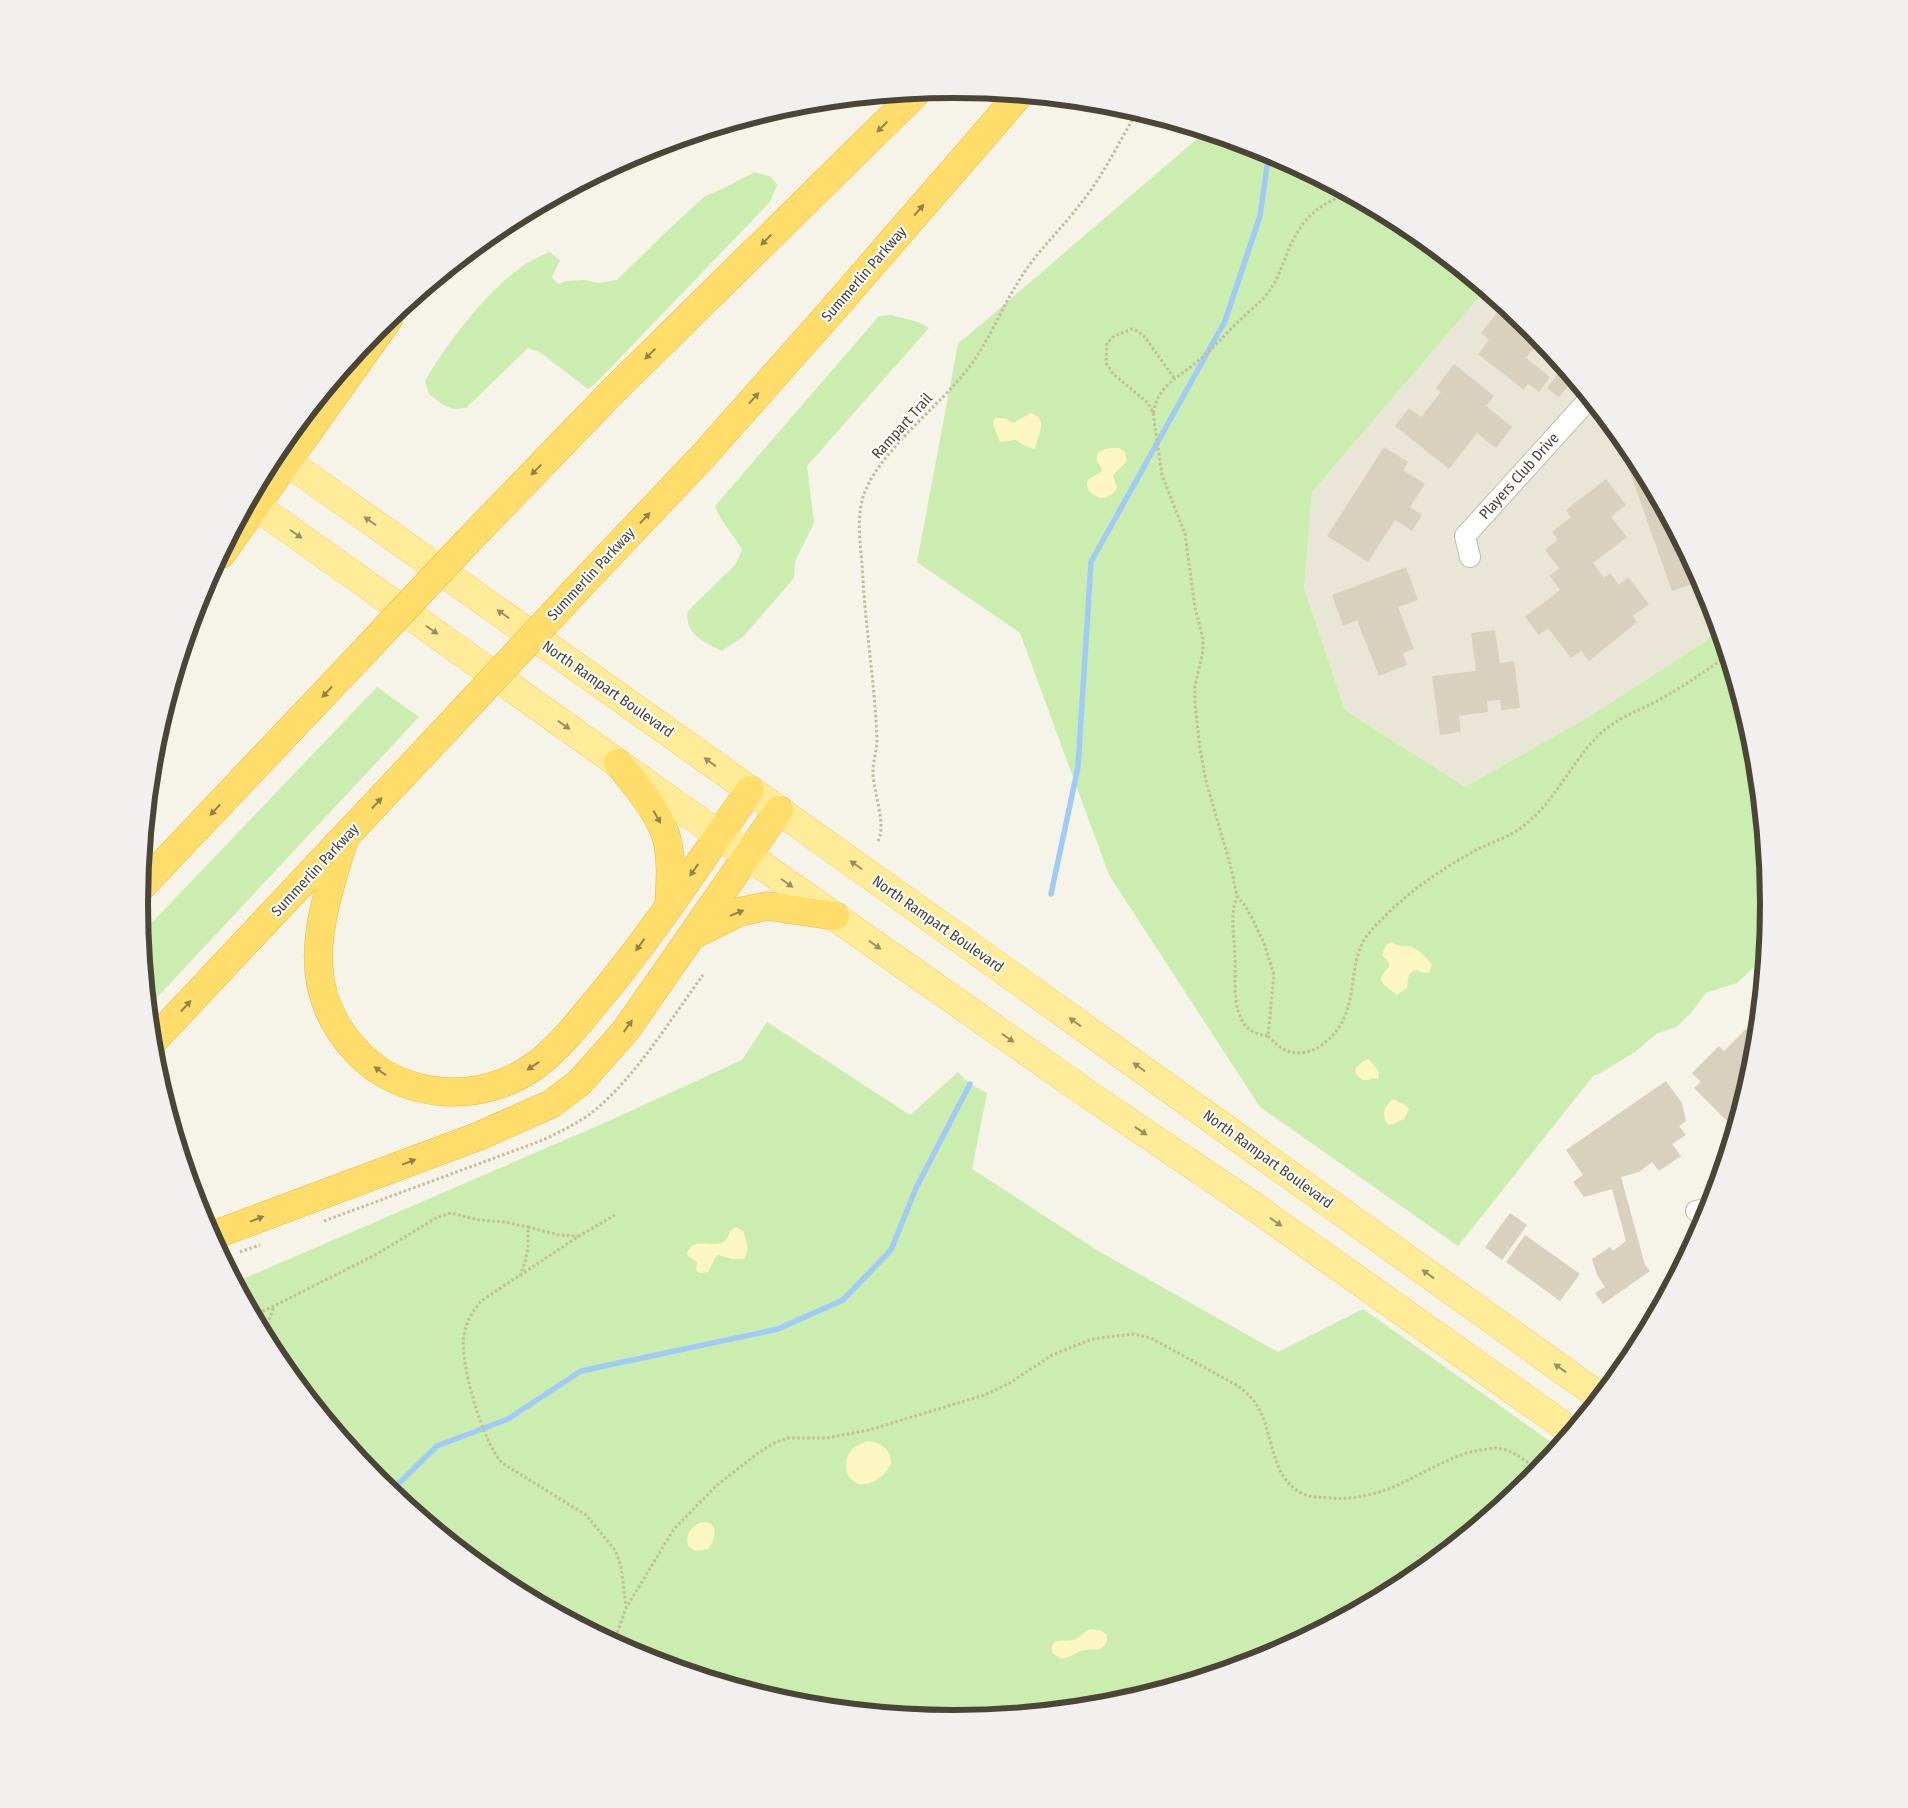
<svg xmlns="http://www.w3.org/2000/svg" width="1908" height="1808" font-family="'Fira Sans Condensed',sans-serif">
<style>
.residential{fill:#eae6d7}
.green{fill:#cbedaf}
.sand{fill:#fcf6c3}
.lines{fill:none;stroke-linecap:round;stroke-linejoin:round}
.stream{stroke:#a1cbf7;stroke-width:5.5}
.building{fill:#d9d1bd}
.street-casing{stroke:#c2bcaa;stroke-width:22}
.primary-casing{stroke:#eed25e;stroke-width:29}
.highway-casing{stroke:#ebb92e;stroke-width:29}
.path{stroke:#c5bb9a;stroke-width:3;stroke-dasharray:2.5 2.5;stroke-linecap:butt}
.street{stroke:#fff;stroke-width:20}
.primary{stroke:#ffec99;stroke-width:28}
.highway{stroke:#ffdd6b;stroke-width:28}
.highway-bridge-casing{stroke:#ebb92e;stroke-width:29;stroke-linecap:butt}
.highway-bridge{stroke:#ffdd6b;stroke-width:28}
.oneway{fill:#92824b}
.oneway2{fill:#9b9063}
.labels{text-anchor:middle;stroke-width:4;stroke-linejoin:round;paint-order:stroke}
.street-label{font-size:15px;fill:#4a4536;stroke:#fff}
.rim{fill:none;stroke:#4a4536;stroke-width:6}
</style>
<rect width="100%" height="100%" fill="#f6f3e9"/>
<!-- residential -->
<polygon class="residential" points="1485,290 1531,328 1632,451 1707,592 1719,632 1592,715 1465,787 1345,710 1304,588 1312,492"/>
<!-- green -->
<g class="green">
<polygon points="1205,132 1266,151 1407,226 1485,290 1312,492 1304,588 1345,710 1465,787 1592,715 1719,632 1754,745 1769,904 1764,958 1737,983 1706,993 1690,1014 1676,1027 1656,1034 1635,1052 1597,1075 1594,1075 1458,1246 1260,1107 1109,875 1020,633 917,562 958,344"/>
<path d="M755,172L771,177L777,185L770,202L595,384L588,389L541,353L528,348L466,408L454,409L442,404L429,394L425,381C446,344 492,284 529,262C535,258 543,255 549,252L560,260L552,277L558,284L566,281L585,280L599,283L617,280L665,233L705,196L724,188Z"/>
<path d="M891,315L918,322L929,328L807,466L814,523L795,561L794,578L744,636L722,651C704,642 684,634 688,611L736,564L742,550C734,534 721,523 715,506L879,316Z"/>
<polygon points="377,687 419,717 149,1006 142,933"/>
<polygon points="767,1022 910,1115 958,1072 970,1084 987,1093 972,1169 1100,1252 1278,1352 1363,1309 1558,1447 1530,1481 1407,1582 1266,1657 1113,1704 954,1719 795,1704 642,1657 501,1582 377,1480 276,1357 236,1282 602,1124 742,1060"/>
</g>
<!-- sand -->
<g class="sand">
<path d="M1031,413C1050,419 1037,436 1035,449L1025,446L1016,440L1000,442L993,424L995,418H1004L1013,423Z"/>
<path d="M1119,448L1125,452L1127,461L1113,475L1117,488C1104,509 1082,491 1088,480C1090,477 1098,475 1102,471C1101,467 1098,464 1097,460C1094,448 1111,448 1119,448Z"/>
<path d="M1392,942C1399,948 1404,944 1411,947C1419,950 1428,958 1432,965L1429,972L1424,973L1416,970C1406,974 1409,979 1407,988L1397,995C1385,985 1373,982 1389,967V963L1382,955C1384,949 1386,943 1392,942Z"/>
<path d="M1369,1059C1373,1066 1381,1069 1378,1079L1372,1078L1369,1080H1362L1356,1074L1355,1069L1363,1061Z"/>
<path d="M1393,1099L1405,1105L1409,1109L1404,1119L1390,1125L1386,1123C1382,1112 1384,1107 1393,1099Z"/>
<path d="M736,1227L743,1231C747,1241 750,1250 744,1259H732L718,1255L715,1258L708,1272L699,1273L696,1270L697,1263L688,1256L687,1253C695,1231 723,1258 730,1231Z"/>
<path d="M868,1441C880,1442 891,1449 891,1462C889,1470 883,1476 876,1480C851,1496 838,1465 851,1451C855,1445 861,1444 868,1441Z"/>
<path d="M704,1522C720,1523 715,1540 708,1549L695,1551L688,1546C685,1534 692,1524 704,1522Z"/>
<path d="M1090,1629L1102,1631L1107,1635V1642C1099,1654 1096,1648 1085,1650C1077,1651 1070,1658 1062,1659L1052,1653C1050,1634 1066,1644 1076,1639C1081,1636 1084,1632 1090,1629Z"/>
</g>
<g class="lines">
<!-- stream -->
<g class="stream">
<polyline points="1051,894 1078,767 1091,562 1225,321 1260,216 1269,152"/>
<polyline points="391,1491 437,1446 508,1419 581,1371 778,1329 843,1300 891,1250 916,1188 970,1084"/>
</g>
</g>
<!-- building -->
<g class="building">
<polygon points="1503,305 1531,328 1565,370 1563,372 1573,380 1559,397 1547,388 1560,371 1533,349 1526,358 1550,377 1539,392 1528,384 1524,390 1478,354 1489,340 1481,333"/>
<polygon points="1454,364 1494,396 1486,406 1512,427 1496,448 1477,433 1449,469 1395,426 1409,408 1421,417 1441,392 1436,388"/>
<polygon points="1384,447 1408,462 1403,470 1425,484 1410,507 1422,515 1412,531 1395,520 1368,562 1327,536"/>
<polygon points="1635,458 1675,532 1693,584 1672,591 1626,461"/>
<polygon points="1606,479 1626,505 1611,517 1627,537 1593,563 1604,578 1610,573 1619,585 1628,577 1649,604 1633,616 1637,622 1589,661 1581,651 1571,658 1548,628 1539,635 1525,617 1560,590 1550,576 1559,568 1545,550 1558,540 1552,532 1571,517 1566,510"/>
<polygon points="1406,567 1418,600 1398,607 1414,649 1403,653 1407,665 1379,676 1357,620 1343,626 1332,595"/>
<polygon points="1495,630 1500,663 1514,661 1520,708 1501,710 1500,700 1487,701 1488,712 1459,716 1461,732 1440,735 1432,676 1476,671 1471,633"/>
<polygon points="1746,1029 1756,1039 1754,1063 1734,1128 1694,1088 1701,1082 1692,1073 1719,1046 1724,1051"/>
<polygon points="1666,1081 1682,1103 1686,1121 1679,1126 1686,1135 1672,1144 1681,1156 1659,1171 1652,1162 1639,1172 1621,1177 1645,1265 1650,1271 1603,1304 1595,1293 1605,1287 1597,1275 1592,1259 1610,1247 1613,1251 1626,1241 1612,1189 1584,1197 1573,1182 1583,1175 1566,1150"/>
<polygon points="1510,1213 1527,1225 1502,1260 1485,1247"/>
<polygon points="1525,1235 1580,1274 1560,1301 1506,1262"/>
</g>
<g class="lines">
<defs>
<g id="street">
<polyline points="1470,557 1465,536 1589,399"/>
<polyline points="1696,1211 1710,1208"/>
</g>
<g id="primary">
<polyline points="275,453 967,944 1599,1396"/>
<polyline points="249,501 747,855 1092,1097 1256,1208 1571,1431"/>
</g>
<g id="highway">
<polyline points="468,541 614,390 917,92"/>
<polyline points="221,554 389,318"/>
<polyline points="575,591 704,455 829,314 1019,95"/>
<path d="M618,763C637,787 662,814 668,844C672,865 670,885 669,906"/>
<path d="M344,839C321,916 294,987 359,1054C406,1101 483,1104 536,1065C561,1046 580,1021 600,997C654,932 701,860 750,790"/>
<polyline points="140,888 360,656"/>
<polyline points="697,933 739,912 767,906 835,916"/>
<polyline points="152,1042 451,724"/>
<polyline points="211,1236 479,1136 551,1104 579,1083 626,1030 779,810"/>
</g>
</defs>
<!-- street casing -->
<use href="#street" class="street-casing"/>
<!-- primary casing -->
<use href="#primary" class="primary-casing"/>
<!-- highway casing -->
<use href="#highway" class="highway-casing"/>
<!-- path -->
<g class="path">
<path d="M1174,378L1144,336L1138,331L1132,329L1114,336L1107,343L1106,363L1113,374L1148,403L1153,413L1162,475L1185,534L1195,608L1203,639V651L1195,686V703L1200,749L1206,781L1230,864L1237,896L1246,907L1253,920L1264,943L1271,965L1274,975L1268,1036C1259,1035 1250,1032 1244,1024C1232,1005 1236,980 1235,958C1235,938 1229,917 1237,896"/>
<path d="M1153,413C1159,383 1179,378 1199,360C1214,348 1226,333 1240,320C1249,311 1260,303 1267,294C1276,283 1281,269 1286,256C1299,223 1313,206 1348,194"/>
<path d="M878,841C887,825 873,791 873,772C873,761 877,750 877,739C875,686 866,632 863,579C862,554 856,525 862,501C873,455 941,406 970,366C989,341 1000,311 1017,284C1034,254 1060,231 1081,203C1103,176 1119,142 1137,112"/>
<path d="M1268,1036C1280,1049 1289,1055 1307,1052C1316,1050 1322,1045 1329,1039C1363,1007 1344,961 1370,932C1399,898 1439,870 1478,849C1492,842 1509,837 1522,827C1556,802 1571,761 1601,733C1617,718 1638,711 1657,701C1681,688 1704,672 1727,656"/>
<path d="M615,1215L579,1236L481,1301C473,1311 466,1321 464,1335C459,1362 483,1443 502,1463L586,1515L615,1550L621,1566L626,1607"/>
<path d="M324,1221L543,1140C559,1132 575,1125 590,1114C634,1080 670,1020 703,975"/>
<polyline points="240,1252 260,1245"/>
<polyline points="520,1276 525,1262 528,1248 528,1227 559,1235 579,1236"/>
<polyline points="253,1314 266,1310 377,1254 436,1218 451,1213 479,1220 505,1222 528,1227"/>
<polyline points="264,1334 274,1306"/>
<path d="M614,1642L626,1608L674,1529L716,1486L758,1453L776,1442L788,1438H827L869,1430L984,1395L1008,1384L1052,1355L1092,1339L1134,1334L1151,1338L1238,1386C1247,1393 1255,1400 1260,1411C1274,1439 1271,1476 1301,1493C1310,1498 1321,1497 1331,1498C1356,1500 1382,1493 1404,1482C1430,1470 1452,1455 1480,1450C1485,1450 1491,1448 1495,1448C1512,1449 1527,1461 1538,1471"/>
</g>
<!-- street -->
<use href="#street" class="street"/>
<!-- primary -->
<use href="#primary" class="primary"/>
<!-- highway -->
<use href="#highway" class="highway"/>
<defs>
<g id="highway-bridge">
<polyline points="360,656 468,541"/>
<polyline points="451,724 575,591"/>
</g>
</defs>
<!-- highway-bridge casing -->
<use href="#highway-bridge" class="highway-bridge-casing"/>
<!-- highway-bridge -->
<use href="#highway-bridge" class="highway-bridge"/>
</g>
<!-- one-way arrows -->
<defs><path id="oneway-solid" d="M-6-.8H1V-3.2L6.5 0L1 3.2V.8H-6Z" transform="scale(1.25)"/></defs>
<g class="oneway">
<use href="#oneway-solid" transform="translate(882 127) rotate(135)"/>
<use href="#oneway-solid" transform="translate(919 210) rotate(-49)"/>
<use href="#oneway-solid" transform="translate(766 240) rotate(135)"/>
<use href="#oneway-solid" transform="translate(650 354) rotate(135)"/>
<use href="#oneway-solid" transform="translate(754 398) rotate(-48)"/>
<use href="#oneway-solid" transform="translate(536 470) rotate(134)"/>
<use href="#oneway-solid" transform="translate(645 518) rotate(-47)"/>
<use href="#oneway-solid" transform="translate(327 692) rotate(133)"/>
<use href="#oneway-solid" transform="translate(377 803) rotate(-47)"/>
<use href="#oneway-solid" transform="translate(215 810) rotate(133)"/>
<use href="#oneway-solid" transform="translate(657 817) rotate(61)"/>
<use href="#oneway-solid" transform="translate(694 870) rotate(125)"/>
<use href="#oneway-solid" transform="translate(737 913) rotate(-22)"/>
<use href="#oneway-solid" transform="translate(640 945) rotate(126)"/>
<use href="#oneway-solid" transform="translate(186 1006) rotate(-47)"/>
<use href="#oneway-solid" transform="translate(628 1026) rotate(-54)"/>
<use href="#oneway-solid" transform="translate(533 1066) rotate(146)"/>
<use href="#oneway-solid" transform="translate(380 1071) rotate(-145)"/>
<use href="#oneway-solid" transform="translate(409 1162) rotate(-21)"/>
<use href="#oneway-solid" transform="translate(257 1219) rotate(-21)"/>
</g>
<g class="oneway2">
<use href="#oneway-solid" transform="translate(370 521) rotate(-145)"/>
<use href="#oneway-solid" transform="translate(296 534) rotate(35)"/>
<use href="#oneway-solid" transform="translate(503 614) rotate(-145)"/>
<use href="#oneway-solid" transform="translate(432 630) rotate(35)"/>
<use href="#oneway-solid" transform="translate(564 725) rotate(35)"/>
<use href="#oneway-solid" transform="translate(710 762) rotate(-144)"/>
<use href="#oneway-solid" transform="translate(856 865) rotate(-145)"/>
<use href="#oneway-solid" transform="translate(787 883) rotate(35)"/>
<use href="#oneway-solid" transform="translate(875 945) rotate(35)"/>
<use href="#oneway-solid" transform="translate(1075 1022) rotate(-144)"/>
<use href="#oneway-solid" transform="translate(1008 1038) rotate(35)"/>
<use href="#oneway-solid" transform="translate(1139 1067) rotate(-144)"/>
<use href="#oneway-solid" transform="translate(1141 1131) rotate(34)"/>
<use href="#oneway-solid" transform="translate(1276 1222) rotate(35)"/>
<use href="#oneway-solid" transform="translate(1428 1274) rotate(-144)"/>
<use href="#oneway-solid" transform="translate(1560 1368) rotate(-144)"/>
</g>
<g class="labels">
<!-- street labels -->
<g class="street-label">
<text transform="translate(864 274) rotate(-49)" y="5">Summerlin Parkway</text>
<text transform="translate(902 426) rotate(-48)" y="5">Rampart Trail</text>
<text transform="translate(1519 476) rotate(-48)" y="5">Players Club Drive</text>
<text transform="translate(591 574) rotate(-47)" y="5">Summerlin Parkway</text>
<text transform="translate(608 689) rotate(35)" y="5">North Rampart Boulevard</text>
<text transform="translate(315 870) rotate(-47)" y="5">Summerlin Parkway</text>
<text transform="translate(938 924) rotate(35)" y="5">North Rampart Boulevard</text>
<text transform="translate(1268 1159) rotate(36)" y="5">North Rampart Boulevard</text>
</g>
</g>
<!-- crop -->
<path d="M0 0H1908V1808H0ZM148 904a806 806 0 1 1 1612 0a806 806 0 1 1-1612 0Z" fill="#f1f0ef" fill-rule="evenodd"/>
<path class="rim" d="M148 904a806 806 0 1 1 1612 0a806 806 0 1 1-1612 0Z"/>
</svg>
